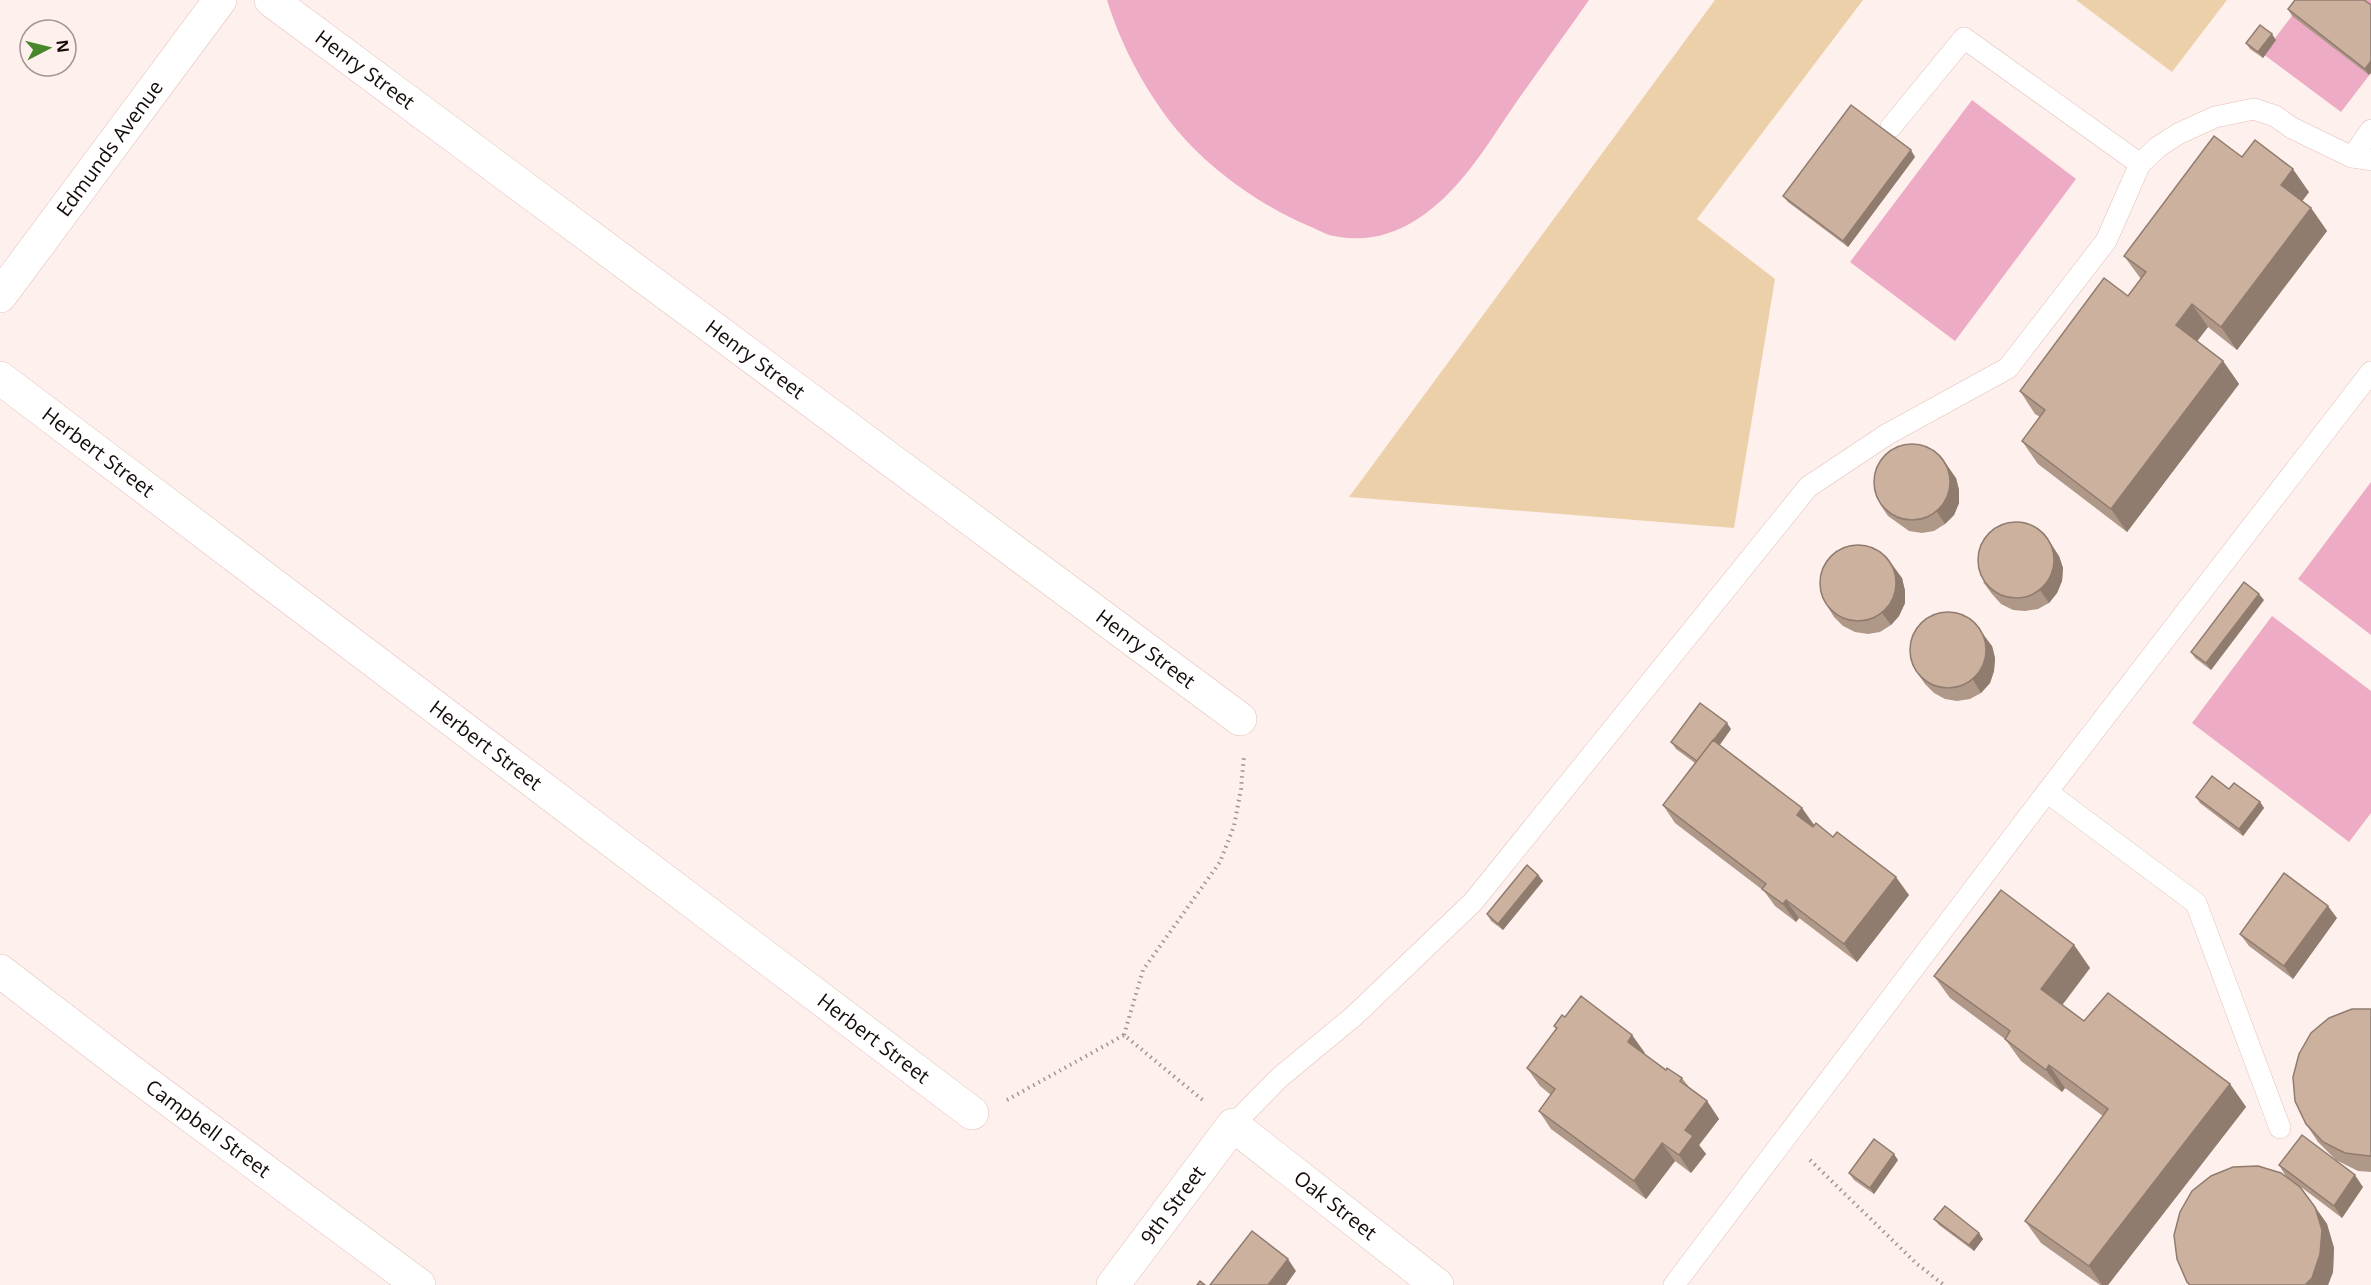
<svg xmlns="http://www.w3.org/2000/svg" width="2371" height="1285" font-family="'Open Sans',sans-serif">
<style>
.green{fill:#ecd0aa}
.water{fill:#edabc5}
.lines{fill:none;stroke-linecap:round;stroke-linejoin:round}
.service-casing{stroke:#e2c0b8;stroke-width:22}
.minor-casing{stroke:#e2c0b8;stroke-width:34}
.path{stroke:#a19591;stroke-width:4;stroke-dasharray:1.5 4.5;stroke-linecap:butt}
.service{stroke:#fff;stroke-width:21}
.minor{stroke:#fff;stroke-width:33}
.wall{fill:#b09889}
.shaded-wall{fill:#907c6f}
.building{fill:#cdb19f;stroke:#907c6f;stroke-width:1.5}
.labels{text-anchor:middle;stroke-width:4.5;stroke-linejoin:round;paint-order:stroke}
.street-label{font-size:20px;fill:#150b08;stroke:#fef0ec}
</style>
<rect width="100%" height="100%" fill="#fef0ec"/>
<!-- green -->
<g class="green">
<polygon points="1715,0 1863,0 1697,219 1775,279 1734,528 1349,497"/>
<polygon points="2076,0 2227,0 2172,72"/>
</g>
<!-- water -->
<g class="water">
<path d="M1107,0H1589C1564,36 1538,71 1513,107C1485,148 1459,193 1416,220C1390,236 1365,242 1334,236C1326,235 1317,229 1309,226C1258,204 1207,168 1172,124C1144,88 1120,43 1107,0Z"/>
<polygon points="2304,0 2371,0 2371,73 2341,112 2263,54"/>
<polygon points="1972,100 2076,179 1955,341 1850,262"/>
<polygon points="2371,482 2371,635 2298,579"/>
<polygon points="2272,616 2371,691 2371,813 2349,842 2192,723"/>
</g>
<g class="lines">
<defs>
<g id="service">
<polyline points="1891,127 1964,38 2140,164"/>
<polyline points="2352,157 2371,130"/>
<polyline points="2047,792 2196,903 2280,1128"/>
<polyline points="1233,1125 1279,1078 1354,1016 1473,902 1808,487 1886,435 2008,368 2106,241 2140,164 2158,147 2178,134 2215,117 2254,109 2275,116 2292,128 2352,157 2371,160"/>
<polyline points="1674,1285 2047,792 2371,372"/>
</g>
<g id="minor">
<path id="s1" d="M271,0L1240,719"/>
<path id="s2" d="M0,296L220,0"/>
<path id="s3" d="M0,378L972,1113"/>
<path id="s4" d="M0,971L133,1073L419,1285"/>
<path id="s5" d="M1113,1285L1233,1125L1437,1285"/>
</g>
</defs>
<!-- service casing -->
<use href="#service" class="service-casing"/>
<!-- minor casing -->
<use href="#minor" class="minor-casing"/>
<!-- path -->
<g class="path">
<polyline points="1124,1035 1143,970 1220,862 1234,826 1241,789 1244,756"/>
<polyline points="1007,1100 1124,1035 1205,1102"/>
<polyline points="1810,1160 1917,1264 1944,1285"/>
</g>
<!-- service -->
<use href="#service" class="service"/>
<!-- minor -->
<use href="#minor" class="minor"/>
</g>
<!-- wall -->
<g class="wall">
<polygon points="2371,5 2369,75 2292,16 2288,9"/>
<polygon points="2276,40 2263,58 2250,49 2246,43"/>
<polygon points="1915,157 1848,247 1788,202 1783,196"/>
<polygon points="2242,157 2309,192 2302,201 2311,208 2327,231 2237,350 2208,327 2197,341 2223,361 2239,384 2127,532 2038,464 2022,441 2040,417 2035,414 2020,391 2128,296 2141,279 2124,256"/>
<polygon points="1956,478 1959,490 1959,503 1954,515 1945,524 1934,531 1922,533 1909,531 1888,516 1880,504"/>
<polygon points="2059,556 2063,568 2062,581 2057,593 2049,603 2038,609 2025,611 2013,610 2001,604 1992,594 1983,582"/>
<polygon points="1902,578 1905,591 1905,603 1899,616 1891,625 1880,632 1868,634 1855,632 1843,626 1834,617 1826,604"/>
<polygon points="2264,600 2211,670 2195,658 2191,652"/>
<polygon points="1992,646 1995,658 1994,671 1990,683 1981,693 1970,699 1957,701 1945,699 1934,693 1925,684 1916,671"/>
<polygon points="1731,729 1720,745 1802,808 1814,826 1909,895 1857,962 1799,918 1796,922 1775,906 1764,891 1675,823 1663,805 1695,763 1676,749 1671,742"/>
<polygon points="2229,789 2260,802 2264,808 2243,836 2200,803 2196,797"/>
<polygon points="1538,875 1543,881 1503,930 1491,921 1487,914"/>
<polygon points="2337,918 2293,979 2249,946 2240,934"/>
<polygon points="2074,945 2090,968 2062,1005 2084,1021 2230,1084 2246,1107 2108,1285 2100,1285 2041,1243 2025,1221 2103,1116 2065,1088 2062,1092 2021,1061 2005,1039 1950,998 1934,976"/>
<polygon points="2371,1009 2371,1172 2358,1171 2336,1160 2318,1142 2306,1124"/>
<polygon points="1565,1017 1632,1035 1644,1054 1666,1070 1682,1078 1689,1087 1707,1101 1719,1119 1699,1145 1706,1154 1691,1173 1675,1161 1646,1199 1551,1129 1539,1111 1551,1095 1540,1086 1527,1068 1557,1029 1554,1026"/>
<polygon points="1898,1160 1874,1194 1854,1180 1849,1173"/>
<polygon points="2279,1165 2363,1187 2342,1218 2301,1187 2327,1224 2334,1248 2333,1272 2328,1285 2189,1285 2187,1282 2287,1178"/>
<polygon points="1934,1219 1983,1239 1974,1251 1939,1225"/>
</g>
<!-- shaded-wall -->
<g class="shaded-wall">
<polygon points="2272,34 2276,40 2263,58 2258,52"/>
<polygon points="2371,61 2371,73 2369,75 2365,69"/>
<polygon points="1911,150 1915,157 1848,247 1843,241"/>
<polygon points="2293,169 2309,192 2297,208 2281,185"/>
<polygon points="2311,208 2327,231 2237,350 2221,327"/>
<polygon points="2192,304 2208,327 2192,348 2176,325"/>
<polygon points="2223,361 2239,384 2127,532 2111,509"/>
<polygon points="1940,455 1956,478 1959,490 1959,503 1954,515 1945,524 1937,512"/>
<polygon points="2044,533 2059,556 2063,568 2062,581 2057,593 2049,603 2040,590"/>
<polygon points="1886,556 1902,578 1905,591 1905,603 1899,616 1891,625 1882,613"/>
<polygon points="2259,594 2264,600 2211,670 2206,663"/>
<polygon points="1983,634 1992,646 1995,658 1994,671 1990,683 1981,693 1973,680"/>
<polygon points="1727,723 1731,729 1702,768 1698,762"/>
<polygon points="2260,802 2264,808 2243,836 2239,829"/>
<polygon points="1802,808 1815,826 1809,833 1797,815"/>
<polygon points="1538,875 1543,881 1503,930 1498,924"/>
<polygon points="1896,877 1909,895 1857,962 1844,944"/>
<polygon points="1786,900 1799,918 1796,922 1783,904"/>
<polygon points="2328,906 2337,918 2293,979 2284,966"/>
<polygon points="2074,945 2090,968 2057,1012 2041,989"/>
<polygon points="1632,1035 1645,1053 1641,1060 1628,1042"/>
<polygon points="2049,1065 2065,1088 2062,1092 2046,1070"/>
<polygon points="2230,1084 2246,1107 2108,1285 2102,1285 2089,1266"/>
<polygon points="1707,1101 1719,1119 1699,1145 1706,1154 1691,1173 1679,1155 1685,1130"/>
<polygon points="1662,1143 1675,1161 1646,1199 1634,1181"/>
<polygon points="1894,1154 1898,1160 1874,1194 1870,1188"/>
<polygon points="2355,1175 2363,1187 2342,1218 2334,1206"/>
<polygon points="2315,1207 2327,1224 2334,1248 2333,1272 2328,1285 2305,1285"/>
<polygon points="1979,1233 1983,1239 1974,1251 1969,1245"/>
<polygon points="1288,1259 1296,1271 1286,1285 1268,1285"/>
</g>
<!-- building -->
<g class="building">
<polygon points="2295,0 2364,0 2371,5 2371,61 2365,69 2288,9"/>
<polygon points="2260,25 2272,34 2258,52 2246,43"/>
<polygon points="1851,105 1911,150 1843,241 1783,196"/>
<polygon points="2214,136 2242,157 2255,140 2293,169 2281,185 2311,208 2221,327 2192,304 2176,325 2223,361 2111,509 2022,441 2045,410 2020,391 2104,278 2128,296 2146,272 2124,256"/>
<circle cx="1912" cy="482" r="38"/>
<circle cx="2016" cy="560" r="38"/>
<circle cx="1858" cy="583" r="38"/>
<polygon points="2244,582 2259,594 2206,663 2191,652"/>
<circle cx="1948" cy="650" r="38"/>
<polygon points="1700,703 1727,723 1697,761 1671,742"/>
<polygon points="1713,740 1802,808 1797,815 1813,827 1816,823 1833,837 1837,832 1896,877 1844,944 1786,900 1783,904 1762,889 1766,884 1663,805"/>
<polygon points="2212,776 2229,789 2234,783 2260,802 2239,829 2196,797"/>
<polygon points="1527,865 1538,875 1498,924 1487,914"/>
<polygon points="2284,873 2328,906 2284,966 2240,934"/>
<polygon points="2001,890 2074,945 2041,989 2084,1021 2108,993 2230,1084 2089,1266 2025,1221 2108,1109 2049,1065 2046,1070 2005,1039 2010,1031 1934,976"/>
<polygon points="1581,996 1632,1035 1628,1042 1666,1070 1667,1068 1682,1078 1680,1081 1707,1101 1685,1130 1693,1136 1679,1155 1662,1143 1634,1181 1539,1111 1555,1089 1527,1068 1557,1028 1554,1026 1562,1015 1565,1017"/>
<polygon points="2352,1009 2371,1009 2371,1156 2369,1156 2345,1153 2323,1142 2306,1124 2295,1101 2293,1077 2299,1054 2311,1033 2329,1018"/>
<polygon points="2302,1135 2355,1175 2334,1206 2279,1165"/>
<polygon points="1874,1139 1894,1154 1870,1188 1849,1173"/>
<polygon points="2258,1166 2281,1173 2300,1187 2315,1207 2322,1230 2320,1254 2312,1278 2305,1285 2190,1285 2187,1282 2177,1259 2174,1235 2180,1212 2192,1191 2211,1176 2233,1167"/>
<polygon points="1945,1206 1979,1233 1969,1245 1934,1219"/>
<polygon points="1252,1231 1288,1259 1268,1285 1210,1285"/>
<polygon points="1200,1281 1205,1285 1197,1285"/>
</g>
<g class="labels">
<!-- street labels -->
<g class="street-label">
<text dy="7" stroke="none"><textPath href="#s1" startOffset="117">Henry Street</textPath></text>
<text dy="7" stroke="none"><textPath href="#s2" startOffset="184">Edmunds Avenue</textPath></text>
<text dy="7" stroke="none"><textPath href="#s1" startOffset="603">Henry Street</textPath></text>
<text dy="7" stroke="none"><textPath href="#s3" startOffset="123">Herbert Street</textPath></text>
<text dy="7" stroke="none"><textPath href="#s1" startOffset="1089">Henry Street</textPath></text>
<text dy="7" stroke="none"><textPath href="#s3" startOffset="609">Herbert Street</textPath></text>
<text dy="7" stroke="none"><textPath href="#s3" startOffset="1095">Herbert Street</textPath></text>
<text dy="7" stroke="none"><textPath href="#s4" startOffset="261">Campbell Street</textPath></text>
<text dy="7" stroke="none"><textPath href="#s5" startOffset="100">9th Street</textPath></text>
<text dy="7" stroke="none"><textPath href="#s5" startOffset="330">Oak Street</textPath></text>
</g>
</g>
<!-- north arrow -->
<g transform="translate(48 48) rotate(83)"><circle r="28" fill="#fef0ec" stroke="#a19491" stroke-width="1.5"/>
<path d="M0-4.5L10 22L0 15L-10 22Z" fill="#46882a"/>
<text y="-9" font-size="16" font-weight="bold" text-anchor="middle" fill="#150b08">N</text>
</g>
</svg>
